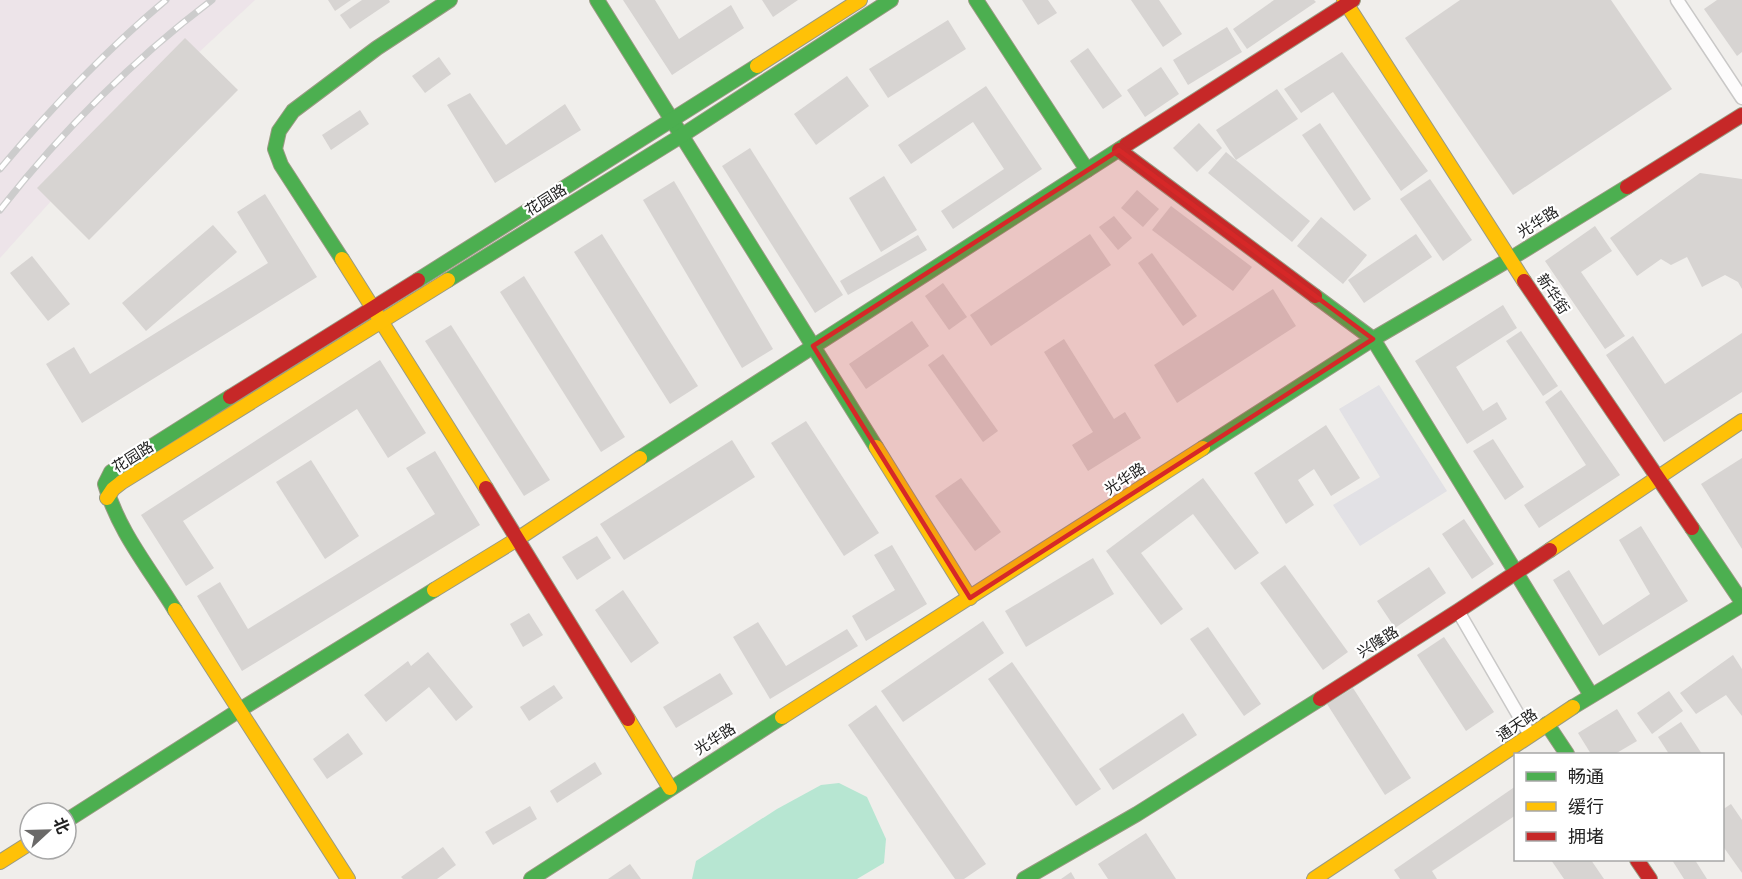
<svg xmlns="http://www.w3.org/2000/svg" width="1742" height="879" font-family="Commissioner,'Noto Sans SC',sans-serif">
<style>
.industrial{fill:#ede4e9}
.pitch{fill:#b7e6d2}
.plaza{fill:#e2e1e5}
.building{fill:#d7d4d2}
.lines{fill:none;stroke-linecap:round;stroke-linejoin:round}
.street-casing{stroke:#c9c8c7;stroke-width:15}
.fast-casing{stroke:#999a82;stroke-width:16}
.slow-casing{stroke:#999a82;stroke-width:16}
.jam-casing{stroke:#999a82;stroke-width:16}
.street{stroke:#fdfcfc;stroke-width:12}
.fast{stroke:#4caf50;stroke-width:14}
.slow{stroke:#ffc107;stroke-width:14}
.jam{stroke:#c62828;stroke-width:14}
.rail-casing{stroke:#ccc;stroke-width:7}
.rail{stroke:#fff;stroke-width:4.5;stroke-dasharray:14;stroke-linecap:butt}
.marked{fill:#d62828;fill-opacity:0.2;stroke:#d62828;stroke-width:4.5;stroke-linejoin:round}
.labels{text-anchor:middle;stroke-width:4.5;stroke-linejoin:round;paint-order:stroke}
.street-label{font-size:15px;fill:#222;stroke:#fff}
</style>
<rect width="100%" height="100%" fill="#f0eeeb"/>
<!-- industrial -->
<polygon class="industrial" points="0,0 255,0 110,135 0,258"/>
<!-- pitch -->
<polygon class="pitch" points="839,783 867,797 886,839 884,863 857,879 692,879 696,861 777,809 821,785"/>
<!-- plaza -->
<polygon class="plaza" points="1379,385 1447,491 1360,546 1333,505 1380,477 1339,409"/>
<!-- building -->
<g class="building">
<polygon points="328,0 351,0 335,11"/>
<polygon points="362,0 389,0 390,2 350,29 340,15"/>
<polygon points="623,0 655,0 679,39 731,5 744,28 672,75"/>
<polygon points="762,0 798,0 773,17"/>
<polygon points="1022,0 1048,0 1057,13 1038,25"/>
<polygon points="1131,0 1159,0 1182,34 1163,47"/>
<polygon points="1274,0 1314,0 1316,2 1247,49 1233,29"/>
<polygon points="1460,0 1611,0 1672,89 1513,195 1405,38"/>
<polygon points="1717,0 1742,0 1742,52 1737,56 1704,9"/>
<polygon points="948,20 966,49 888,98 869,69"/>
<polygon points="1227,27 1242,52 1188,85 1173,60"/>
<polygon points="185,38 238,90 89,240 37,188"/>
<polygon points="1088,48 1122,96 1103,109 1070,61"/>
<polygon points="1342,52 1428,171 1401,191 1333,92 1301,113 1284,89"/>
<polygon points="439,57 451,74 425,93 412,76"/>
<polygon points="1161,67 1179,94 1145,117 1127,90"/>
<polygon points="847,76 869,106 816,145 794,114"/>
<polygon points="986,86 1042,169 953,229 941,211 1004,169 973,122 911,164 898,145"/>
<polygon points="1277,89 1298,119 1236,160 1216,130"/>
<polygon points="470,93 506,145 565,104 581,130 495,183 447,105"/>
<polygon points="360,110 369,124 331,150 322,135"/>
<polygon points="1199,123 1222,148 1197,172 1173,148"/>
<polygon points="1320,123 1371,199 1354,211 1302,135"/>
<polygon points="750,148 843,295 815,313 722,166"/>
<polygon points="1226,152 1310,221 1292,242 1208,173"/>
<polygon points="1700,173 1742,179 1742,289 1738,282 1725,275 1702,287 1687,257 1671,265 1661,259 1637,276 1610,238"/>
<polygon points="884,176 917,230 881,252 849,198"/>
<polygon points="1430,179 1472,240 1443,261 1400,199"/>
<polygon points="674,181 773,349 742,368 643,200"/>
<polygon points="1137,190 1159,209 1143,227 1121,208"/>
<polygon points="265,194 317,277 82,423 46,364 74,347 90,374 268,263 237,212"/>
<polygon points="1171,206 1252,267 1233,291 1152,230"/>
<polygon points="1114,216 1132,238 1118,250 1099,227"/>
<polygon points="1321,217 1367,255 1343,284 1297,246"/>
<polygon points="213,225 237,252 146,331 122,303"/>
<polygon points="1595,226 1612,251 1581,272 1625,336 1605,349 1545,261"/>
<polygon points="602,234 698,386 670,404 574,252"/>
<polygon points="1090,234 1111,265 991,346 970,315"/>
<polygon points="1416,234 1432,257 1364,303 1348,280"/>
<polygon points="918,235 927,250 848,295 840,281"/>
<polygon points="1152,253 1197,316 1183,326 1138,263"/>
<polygon points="32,256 70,304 48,321 10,273"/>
<polygon points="524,276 625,437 601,452 500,292"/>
<polygon points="943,283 967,317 949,330 925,296"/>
<polygon points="1273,289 1296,326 1177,403 1154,365"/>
<polygon points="1503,305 1517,328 1456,367 1483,411 1497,402 1507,419 1467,444 1415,361"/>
<polygon points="912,321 929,346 866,389 849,364"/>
<polygon points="451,325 550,480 524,496 425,341"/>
<polygon points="1521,331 1558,386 1543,396 1506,341"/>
<polygon points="1742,333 1742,392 1664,442 1606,355 1633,336 1665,384"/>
<polygon points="1064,339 1114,419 1125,412 1141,438 1088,471 1072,445 1093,432 1044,352"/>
<polygon points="943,354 998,431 983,442 928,365"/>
<polygon points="380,360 426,433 388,458 357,409 183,521 214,568 186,586 141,515"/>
<polygon points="1561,390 1620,475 1539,528 1524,505 1586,465 1545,402"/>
<polygon points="806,421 879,533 844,556 771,443"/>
<polygon points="1326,425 1360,478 1331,496 1314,469 1298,480 1314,505 1286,524 1254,473"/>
<polygon points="1493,439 1524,487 1505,500 1473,451"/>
<polygon points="732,440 755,477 624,560 600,524"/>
<polygon points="435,451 480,525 242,671 197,596 220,582 248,629 435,514 406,468"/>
<polygon points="1742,458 1742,549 1701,484"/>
<polygon points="311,460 359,536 325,559 276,482"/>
<polygon points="961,478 1001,532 975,551 935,496"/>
<polygon points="1203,478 1259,553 1235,570 1193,514 1141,553 1183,609 1161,625 1106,551"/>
<polygon points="1464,519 1494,564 1472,579 1442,534"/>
<polygon points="1641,526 1688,601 1599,656 1553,580 1569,570 1603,625 1650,594 1619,540"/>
<polygon points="597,536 611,558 577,580 562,557"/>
<polygon points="892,545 927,604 866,641 852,616 895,590 874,555"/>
<polygon points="1093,558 1114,594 1026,647 1005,611"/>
<polygon points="1285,565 1348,652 1323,670 1260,583"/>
<polygon points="1429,567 1446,593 1395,628 1377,601"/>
<polygon points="623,590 659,643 631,663 595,610"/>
<polygon points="529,613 543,635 523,647 510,624"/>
<polygon points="983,621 1004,653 903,722 881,691"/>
<polygon points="758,622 786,666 847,629 858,646 770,699 733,637"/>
<polygon points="1208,627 1261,704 1244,716 1190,639"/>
<polygon points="1444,637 1494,712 1466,731 1417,655"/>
<polygon points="428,652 473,707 456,721 429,687 386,722 364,695 408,661 411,666"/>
<polygon points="1733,655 1742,669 1742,716 1726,695 1696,714 1680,693"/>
<polygon points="1012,662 1101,789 1076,806 988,679"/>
<polygon points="720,673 733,694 676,728 663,707"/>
<polygon points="554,685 563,698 529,721 520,707"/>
<polygon points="1353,688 1411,778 1385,795 1327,704"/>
<polygon points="1669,691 1683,711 1652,734 1637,713"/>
<polygon points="876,705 986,864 964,879 955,879 848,725"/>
<polygon points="1617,709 1637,741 1615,754 1591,754 1578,733"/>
<polygon points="1183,713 1197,735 1113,790 1099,769"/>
<polygon points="1681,722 1702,754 1669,754 1658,737"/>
<polygon points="348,733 363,754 327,779 313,759"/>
<polygon points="595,762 602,774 557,803 550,791"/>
<polygon points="1516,786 1516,815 1432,871 1437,879 1400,879 1394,870"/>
<polygon points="1731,804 1742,820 1742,873 1722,845 1722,810"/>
<polygon points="530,806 537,819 493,845 485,832"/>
<polygon points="1146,833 1176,879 1108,879 1098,864"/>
<polygon points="443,847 456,865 437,879 403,879 401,877"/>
<polygon points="1551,860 1591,860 1604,879 1564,879"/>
<polygon points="1672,860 1695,860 1707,879 1684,879"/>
<polygon points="630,864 641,879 608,879"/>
<polygon points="1071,872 1075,879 1061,879"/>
</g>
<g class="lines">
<defs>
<g id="street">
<polyline points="1677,0 1742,98"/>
<polyline points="1458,611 1530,735"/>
</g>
<g id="fast">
<polyline points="597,0 876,447"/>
<polyline points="976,0 1087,170"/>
<polyline points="342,259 281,165 275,149 279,131 293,111 377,48 450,0"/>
<polyline points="418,280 757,66"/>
<polyline points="448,280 681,136 891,0"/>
<polyline points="1315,296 1373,339 1591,695"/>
<polyline points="1203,448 1373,339 1510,259 1627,187"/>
<polyline points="640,458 1126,145"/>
<polyline points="1692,528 1742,602"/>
<path d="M175,610C150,569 118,531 105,484L111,472L230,397"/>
<polyline points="1573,707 1742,605"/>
<polyline points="1547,724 1567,754"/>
<polyline points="66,821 238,711 434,590"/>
<polyline points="531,879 782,717"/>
<polyline points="1024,879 1137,814 1320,699"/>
</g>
<g id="slow">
<polyline points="1344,0 1524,281"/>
<polyline points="757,66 860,0"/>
<polyline points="342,259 486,488"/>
<polyline points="876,447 970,598"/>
<polyline points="107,498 113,489 122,482 448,280"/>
<polyline points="1550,550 1742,421"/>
<polyline points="434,590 519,538 640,458"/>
<polyline points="175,610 348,879"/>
<polyline points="782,717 1203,448"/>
<polyline points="628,719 670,788"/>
<polyline points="0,862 30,843"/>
<polyline points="1314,879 1573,707"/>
</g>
<g id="jam">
<polyline points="1126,145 1353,0"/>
<polyline points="1119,150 1315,296"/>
<polyline points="1627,187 1742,115"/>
<polyline points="1524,281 1692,528"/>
<polyline points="230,397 418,280"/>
<polyline points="486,488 628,719"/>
<polyline points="1320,699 1458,611 1550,550"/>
<polyline points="1637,860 1650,879"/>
</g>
</defs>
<!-- street casing -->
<use href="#street" class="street-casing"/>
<!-- fast casing -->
<use href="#fast" class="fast-casing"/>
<!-- slow casing -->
<use href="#slow" class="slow-casing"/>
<!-- jam casing -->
<use href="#jam" class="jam-casing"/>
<!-- street -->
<use href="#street" class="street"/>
<!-- fast -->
<use href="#fast" class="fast"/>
<!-- slow -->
<use href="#slow" class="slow"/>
<!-- jam -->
<use href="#jam" class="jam"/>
<defs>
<g id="rail">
<path d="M0,169C51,108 105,51 166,0"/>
<path d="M0,210C61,132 133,60 212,0"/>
</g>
</defs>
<!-- rail casing -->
<use href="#rail" class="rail-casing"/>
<!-- rail -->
<use href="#rail" class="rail"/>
</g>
<!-- marked area -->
<path class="marked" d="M1119,150L1373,339L970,598L813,346Z"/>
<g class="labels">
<!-- street labels -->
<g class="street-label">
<text transform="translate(546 200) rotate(-32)" y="5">花园路</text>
<text transform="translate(1538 222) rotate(-32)" y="5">光华路</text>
<text transform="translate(1553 294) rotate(56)" y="5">新华街</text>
<text transform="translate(133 457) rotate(-32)" y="5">花园路</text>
<text transform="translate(1125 479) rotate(-33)" y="5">光华路</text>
<text transform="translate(1378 642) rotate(-32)" y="5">兴隆路</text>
<text transform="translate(1517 725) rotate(-34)" y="5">通天路</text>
<text transform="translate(715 739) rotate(-32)" y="5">光华路</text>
</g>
</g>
<!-- legend -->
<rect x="1514" y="753" width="210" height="108" fill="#ffffff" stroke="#a7a7a7" stroke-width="1.5"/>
<rect x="1526" y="772" width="30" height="9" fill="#4caf50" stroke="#a7a7a7" stroke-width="1.5"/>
<text x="1568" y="783" font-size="18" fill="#222222">畅通</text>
<rect x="1526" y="802" width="30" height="9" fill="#ffc107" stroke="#a7a7a7" stroke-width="1.5"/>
<text x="1568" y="813" font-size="18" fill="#222222">缓行</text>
<rect x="1526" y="832" width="30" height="9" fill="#c62828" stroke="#a7a7a7" stroke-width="1.5"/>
<text x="1568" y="843" font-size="18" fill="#222222">拥堵</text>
<!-- north arrow -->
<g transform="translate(48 831) rotate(68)"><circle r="28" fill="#ffffff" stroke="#a7a7a7" stroke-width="1.5"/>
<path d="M0-4.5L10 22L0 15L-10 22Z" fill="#6a6968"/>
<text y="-9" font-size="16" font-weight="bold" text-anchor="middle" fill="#222222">北</text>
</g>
</svg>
